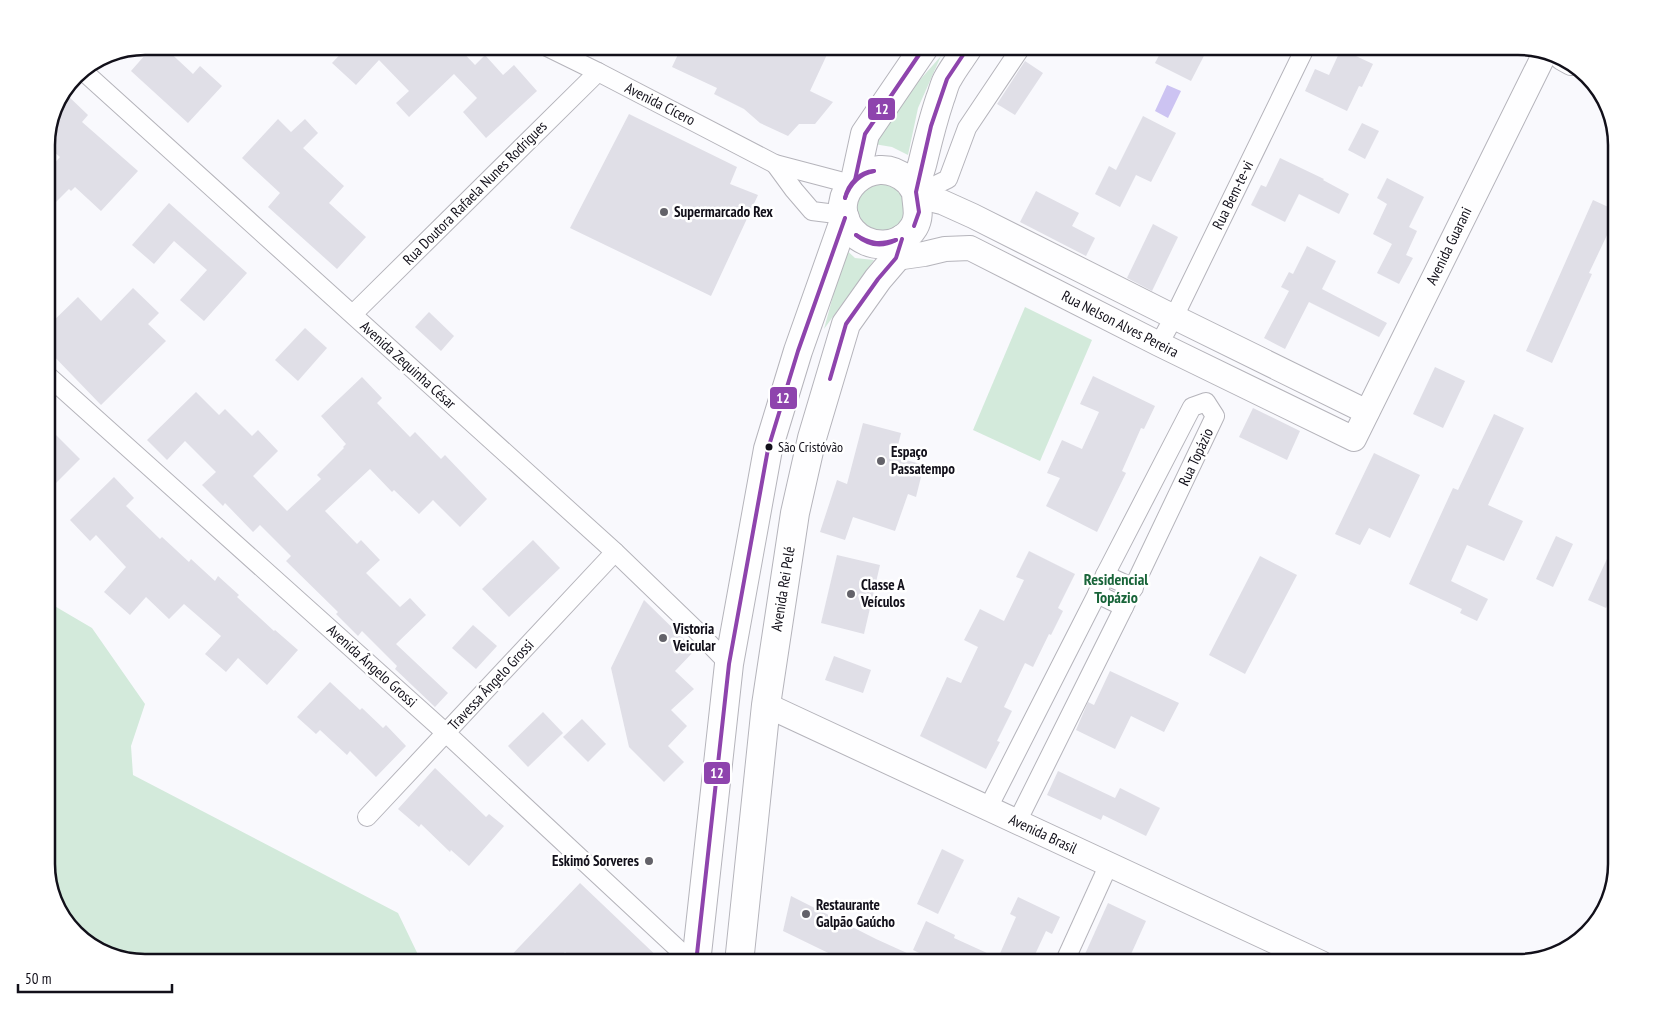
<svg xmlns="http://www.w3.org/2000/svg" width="1663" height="1009" font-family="'PT Sans Narrow',sans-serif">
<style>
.green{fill:#d3eadb}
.water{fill:#ccc3f2}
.building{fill:#e0dfe7}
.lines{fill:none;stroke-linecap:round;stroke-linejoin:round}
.street-casing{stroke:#b5b4bb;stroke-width:20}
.secondary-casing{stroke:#b5b4bb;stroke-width:26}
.primary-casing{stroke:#b5b4bb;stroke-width:30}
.street{stroke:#fefeff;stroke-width:18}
.secondary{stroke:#fefeff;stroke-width:24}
.primary{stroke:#fefeff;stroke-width:28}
.bus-1-casing{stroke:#fff;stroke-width:8}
.bus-1{stroke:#8e44ad;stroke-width:4}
.poi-dot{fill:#636269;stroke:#fff;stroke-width:2}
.bus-dot{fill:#12101a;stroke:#fff;stroke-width:2}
.labels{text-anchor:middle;stroke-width:5;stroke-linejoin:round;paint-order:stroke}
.bus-label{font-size:14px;fill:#12101a;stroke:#fff;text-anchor:start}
.street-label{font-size:15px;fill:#12101a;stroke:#fff}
.poi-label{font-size:15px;font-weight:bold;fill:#12101a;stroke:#fff;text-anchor:start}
.neighbourhood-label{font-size:16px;font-weight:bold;fill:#186439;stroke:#fff}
.rim{fill:none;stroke:#12101a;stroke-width:2.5}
.line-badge{stroke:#fff;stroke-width:2}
.badge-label{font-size:14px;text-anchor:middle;font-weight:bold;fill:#fff}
</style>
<rect width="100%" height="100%" fill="#f9f9fd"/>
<!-- green -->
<g class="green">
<polygon points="941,56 918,108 908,155 892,147 874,144 918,82"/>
<polygon points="873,177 906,189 905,225 890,235 871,234 857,223 851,205"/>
<polygon points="842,246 855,258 874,260 824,329 833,296"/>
<polygon points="1025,307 1092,340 1040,461 973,430"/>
<polygon points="46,601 92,628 145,704 131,746 133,775 398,913 422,963 145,963 95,949 60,914 46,870"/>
</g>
<!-- water -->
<polygon class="water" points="1167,85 1181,91 1168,118 1155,111"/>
<!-- building -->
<g class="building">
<polygon points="153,46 163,46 193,74 200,66 222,86 188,123 131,71"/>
<polygon points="348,46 457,46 475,65 485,55 503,75 514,65 537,91 486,138 463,112 477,98 454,74 409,117 396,103 409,91 379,60 356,85 332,63"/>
<polygon points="682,46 831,46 810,91 833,102 815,124 799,124 788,136 760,123 744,109 714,94 717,88 672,67"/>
<polygon points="1164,46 1209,46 1191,81 1155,63"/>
<polygon points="1341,49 1373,64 1362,87 1359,86 1347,111 1305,91 1315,69 1329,75"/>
<polygon points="1025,61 1043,73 1015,115 997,104"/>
<polygon points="66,94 88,115 82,122 138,171 101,211 75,187 71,191 69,189 46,212 46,173 60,157 46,145 46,139 54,107"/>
<polygon points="629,114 737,167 730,184 758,195 711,296 570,228"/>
<polygon points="1143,116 1176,133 1151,182 1136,175 1120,207 1095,194 1109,166 1116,170"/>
<polygon points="278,119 291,132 305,119 318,133 303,148 344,186 329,203 366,237 337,269 268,207 280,193 242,158"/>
<polygon points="1362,123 1379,131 1365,159 1348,150"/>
<polygon points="1280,158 1324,179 1323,180 1349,194 1339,214 1299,194 1285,222 1251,205 1261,185 1266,187"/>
<polygon points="1387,178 1424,197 1409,227 1417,231 1406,255 1413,258 1399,284 1377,273 1392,244 1373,234 1387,204 1377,198"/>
<polygon points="1036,191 1079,213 1072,226 1095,238 1086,256 1020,222"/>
<polygon points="1593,200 1617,211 1617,214 1589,273 1592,274 1552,363 1526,351"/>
<polygon points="169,203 247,273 204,321 180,300 207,270 174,241 154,264 132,245"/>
<polygon points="1153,224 1178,237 1152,291 1127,278"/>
<polygon points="1307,246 1336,261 1322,289 1387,323 1379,337 1309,302 1285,349 1264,338 1289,291 1281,287 1289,272 1293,274"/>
<polygon points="133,288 159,313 148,324 166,341 101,405 46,348 46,328 78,297 101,321"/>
<polygon points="429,312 454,336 441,351 415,327"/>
<polygon points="305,328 327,348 298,381 275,360"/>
<polygon points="1435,367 1465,381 1443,428 1413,414"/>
<polygon points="1093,376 1155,406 1144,429 1141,428 1122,471 1126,473 1097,532 1046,506 1060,478 1047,473 1062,440 1082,449 1099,412 1080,404"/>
<polygon points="362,377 382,398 377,403 410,437 415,432 441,459 445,455 487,499 460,527 433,500 419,514 394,490 392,492 370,469 325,511 357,544 361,540 380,560 366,573 400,607 410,598 426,615 396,644 448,693 435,707 395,669 397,666 362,631 358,636 336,614 338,612 286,561 291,556 260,525 253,532 225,503 223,506 202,485 216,472 185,441 167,460 147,440 196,392 219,415 225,409 252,436 258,430 278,451 253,476 287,511 321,479 317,475 344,448 343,447 346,444 321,416"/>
<polygon points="1253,408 1300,431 1287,460 1239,437"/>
<polygon points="1494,414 1524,428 1488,505 1523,521 1504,561 1467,545 1451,581 1488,599 1477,621 1460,613 1462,609 1409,584 1453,488 1458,490"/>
<polygon points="863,423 901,433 895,457 924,465 916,497 908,494 895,531 853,517 845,540 820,532 837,480 847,484"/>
<polygon points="46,425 80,459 46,493"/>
<polygon points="1374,453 1420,475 1390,538 1369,528 1360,545 1335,534"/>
<polygon points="114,477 134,498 126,506 160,539 162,537 189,562 191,559 215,581 218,576 239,595 237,597 274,631 275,630 298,650 267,685 238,658 226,672 205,654 221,636 184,604 169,619 146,597 130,615 104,592 126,567 96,535 90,541 70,520"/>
<polygon points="1556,536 1573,544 1553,587 1536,579"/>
<polygon points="1617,537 1617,585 1606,608 1588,600"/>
<polygon points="533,540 560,568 509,617 482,589"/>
<polygon points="1029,551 1075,574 1058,608 1063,611 1051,635 1049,634 1033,667 1025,663 1004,707 1012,711 997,741 1000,742 986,769 920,736 947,677 961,683 978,647 964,640 980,609 1004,621 1024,580 1016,577"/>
<polygon points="837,555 880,565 864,634 821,623"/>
<polygon points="1260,556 1297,575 1245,674 1209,655"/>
<polygon points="644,600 695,650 675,671 694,689 671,710 687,726 668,746 684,762 664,782 629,747 611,668"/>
<polygon points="473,625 497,646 476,669 452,648"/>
<polygon points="834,656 871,670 863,693 825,680"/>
<polygon points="1110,671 1179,703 1164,732 1131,716 1115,749 1076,730 1088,702 1094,705"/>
<polygon points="330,682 360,710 362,708 383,728 386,725 406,746 376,777 350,751 347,755 320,730 316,734 297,717"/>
<polygon points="543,712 563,733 528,767 508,746"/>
<polygon points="582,719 606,744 588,762 563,737"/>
<polygon points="435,768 486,817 489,814 504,826 469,866 451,850 450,852 421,824 419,827 398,809"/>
<polygon points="1058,771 1115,798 1120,788 1160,808 1146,836 1103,815 1101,820 1047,795"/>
<polygon points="942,849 964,860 938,914 917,904"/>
<polygon points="580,883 664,963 576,963 565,952 555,963 504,963"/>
<polygon points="791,896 876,939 929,963 849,963 783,931"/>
<polygon points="1018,897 1060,917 1052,934 1046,931 1031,963 940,963 913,950 926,921 955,935 954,938 998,958 1016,917 1010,914"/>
<polygon points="1108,903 1146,921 1127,963 1081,963"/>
</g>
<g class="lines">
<defs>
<g id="street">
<polyline points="545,46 598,72 775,164 851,184"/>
<polyline points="82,70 615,552 700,634 729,664"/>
<polyline points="775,164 794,190 812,211 844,215"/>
<polyline points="917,194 948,179 967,128 1022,46"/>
<polyline points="353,314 598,72"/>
<polyline points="1159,344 1174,317 1306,46"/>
<polyline points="46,374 446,733 693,963"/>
<polyline points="1105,575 1134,588"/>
<polyline points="1097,594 1124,607"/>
<polyline points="988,808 1097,594 1105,575 1192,407 1206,402 1215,416 1124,607 1017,822"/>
<polyline points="367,817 615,552"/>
<polyline points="1064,963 1109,864"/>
</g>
<g id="secondary">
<polyline points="1562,58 1571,63"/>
<polyline points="917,196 942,202 973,216 1174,317 1367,412"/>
<polyline points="885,247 896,258 924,254 945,249 970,248 1159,344 1354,439 1545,53"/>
<polyline points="766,705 1321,963"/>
</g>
<g id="primary">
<polyline points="855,180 865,134 925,46"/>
<path d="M916,192C913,188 911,183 907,180C872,149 822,196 852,231C868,249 900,250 914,227C921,215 916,204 916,191C916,181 921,170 923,161C928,140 933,120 940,99C943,92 944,84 948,78C954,67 962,57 969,46"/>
<polyline points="696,963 729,664 768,449 798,351 845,218"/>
<polyline points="739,963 766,705 795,513 812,438 846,324 878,279 896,258 902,239"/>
</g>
</defs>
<!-- street casing -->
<use href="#street" class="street-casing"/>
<!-- secondary casing -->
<use href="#secondary" class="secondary-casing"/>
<!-- primary casing -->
<use href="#primary" class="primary-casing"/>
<!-- street -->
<use href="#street" class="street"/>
<!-- secondary -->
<use href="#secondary" class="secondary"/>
<!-- primary -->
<use href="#primary" class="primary"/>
<defs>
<g id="bus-1">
<polyline points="855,180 865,134 925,46"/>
<path d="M845,198C848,184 859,172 874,171"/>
<path d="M845,198C850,184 859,174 874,171"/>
<polyline points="914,226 919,212 916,192 931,126 947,79 969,46"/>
<path d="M856,235C870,244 879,245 896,240"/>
<path d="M856,235C868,245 881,248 896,240"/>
<polyline points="830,379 846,324 878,279 896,258 902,239"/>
<polyline points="696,963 729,664 768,449 798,351 845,218"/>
</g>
</defs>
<!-- bus-1 casing -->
<use href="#bus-1" class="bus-1-casing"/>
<!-- bus-1 -->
<use href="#bus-1" class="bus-1"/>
</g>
<!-- markers -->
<g class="poi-dot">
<circle cx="664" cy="212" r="5"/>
<circle cx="881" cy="461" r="5"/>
<circle cx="851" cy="594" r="5"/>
<circle cx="663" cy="638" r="5"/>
<circle cx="649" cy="861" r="5"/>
<circle cx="806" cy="914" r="5"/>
</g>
<circle class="bus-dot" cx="769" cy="447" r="4.5"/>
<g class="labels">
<!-- bus labels -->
<g class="bus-label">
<text x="778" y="452">São Cristóvão</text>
</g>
<!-- street labels -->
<g class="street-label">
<text transform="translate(660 104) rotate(27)" y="5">Avenida Cícero</text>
<text transform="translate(475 193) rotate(-45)" y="5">Rua Doutora Rafaela Nunes Rodrigues</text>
<text transform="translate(1233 195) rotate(-64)" y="5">Rua Bem-te-vi</text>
<text transform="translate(1449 246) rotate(-64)" y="5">Avenida Guarani</text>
<text transform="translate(1120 324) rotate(27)" y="5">Rua Nelson Alves Pereira</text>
<text transform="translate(408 365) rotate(42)" y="5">Avenida Zequinha César</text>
<text transform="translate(1196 457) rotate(-65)" y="5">Rua Topázio</text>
<text transform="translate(783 589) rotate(-81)" y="5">Avenida Rei Pelé</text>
<text transform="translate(372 666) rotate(42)" y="5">Avenida Ângelo Grossi</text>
<text transform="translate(491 685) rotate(-47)" y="5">Travessa Ângelo Grossi</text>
<text transform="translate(1043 834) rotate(25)" y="5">Avenida Brasil</text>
</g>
<!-- poi labels -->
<g class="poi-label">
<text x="674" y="217">Supermarcado Rex</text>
<text x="891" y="457">Espaço<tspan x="891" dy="17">Passatempo</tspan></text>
<text x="861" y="590">Classe A<tspan x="861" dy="17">Veículos</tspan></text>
<text x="673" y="634">Vistoria<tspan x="673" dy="17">Veicular</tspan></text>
<text x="639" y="866" text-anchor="end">Eskimó Sorveres</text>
<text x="816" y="910">Restaurante<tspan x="816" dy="17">Galpão Gaúcho</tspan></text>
</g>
<!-- neighbourhood labels -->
<g class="neighbourhood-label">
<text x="1116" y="585">Residencial<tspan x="1116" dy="18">Topázio</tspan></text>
</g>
</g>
<!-- crop -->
<path d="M0 0H1663V1009H0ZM145 55H1518A90 90 0 0 1 1608 145V864A90 90 0 0 1 1518 954H145A90 90 0 0 1 55 864V145A90 90 0 0 1 145 55Z" fill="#fff" fill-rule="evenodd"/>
<path class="rim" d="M145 55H1518A90 90 0 0 1 1608 145V864A90 90 0 0 1 1518 954H145A90 90 0 0 1 55 864V145A90 90 0 0 1 145 55Z"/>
<g class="line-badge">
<rect x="867" y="97" width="29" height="24" rx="5" fill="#8e44ad"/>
<rect x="769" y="386" width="29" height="24" rx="5" fill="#8e44ad"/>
<rect x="703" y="761" width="28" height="24" rx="5" fill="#8e44ad"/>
</g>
<g class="badge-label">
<text x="882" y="114">12</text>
<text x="783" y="403">12</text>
<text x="717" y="778">12</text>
</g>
<!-- scale -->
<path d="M18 984v8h154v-8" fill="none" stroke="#12101a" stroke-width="2.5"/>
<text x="25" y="984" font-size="15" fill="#12101a" stroke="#ffffff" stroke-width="4" paint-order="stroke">50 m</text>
</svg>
